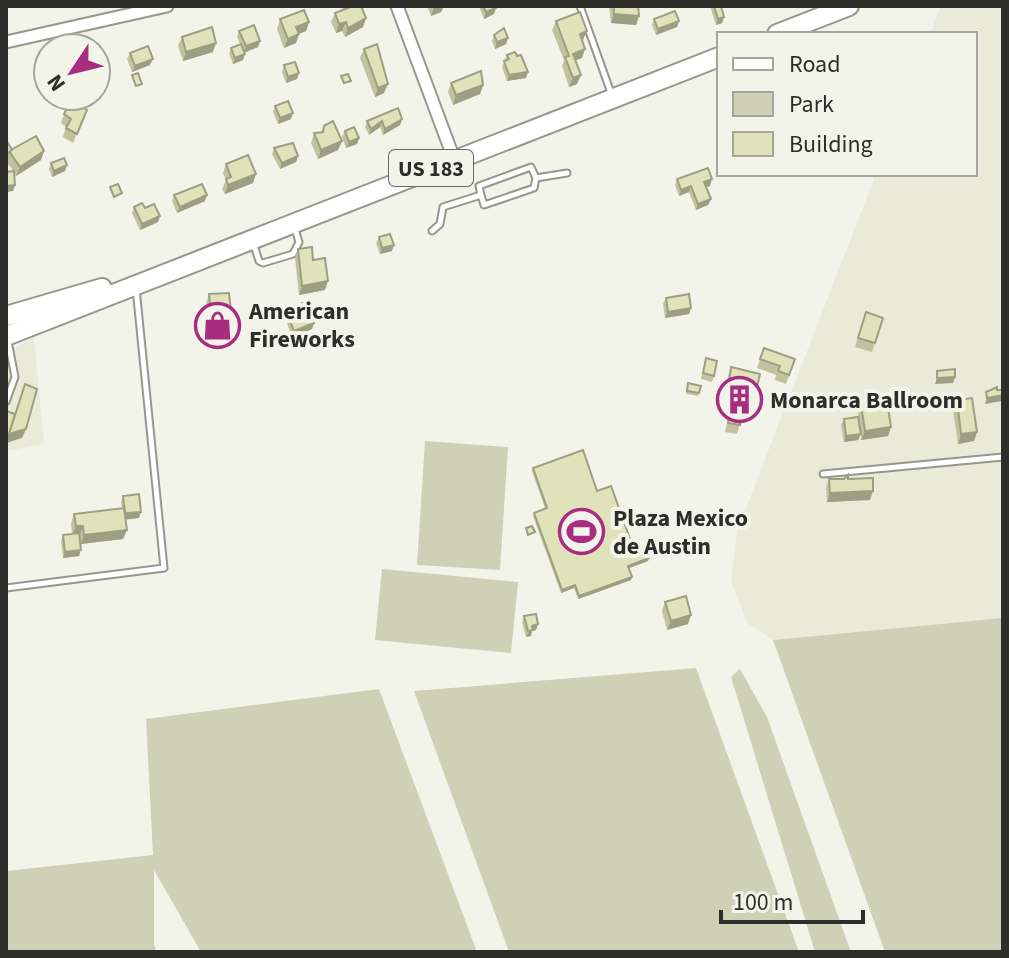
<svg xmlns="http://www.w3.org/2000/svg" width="1009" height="958" font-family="'Source Sans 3',sans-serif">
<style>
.built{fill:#e9ead8}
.green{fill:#cfd1b7}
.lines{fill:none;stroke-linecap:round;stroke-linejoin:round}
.service-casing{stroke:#96978c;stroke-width:9}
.minor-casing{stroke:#96978c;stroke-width:15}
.trunk-casing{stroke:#96978c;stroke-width:22}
.service{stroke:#fff;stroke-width:5}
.minor{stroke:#fff;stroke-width:11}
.trunk{stroke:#fff;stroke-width:18}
.wall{fill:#c1c3a0}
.shaded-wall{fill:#9d9f82}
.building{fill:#e0e3ba;stroke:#9d9f82;stroke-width:2}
.labels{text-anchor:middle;stroke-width:8;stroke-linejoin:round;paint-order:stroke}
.shield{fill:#f3f4e9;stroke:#686963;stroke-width:2}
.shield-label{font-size:22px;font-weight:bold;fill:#2d2e2a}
.poi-label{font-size:24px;font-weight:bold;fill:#2d2e2a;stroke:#f3f4e9;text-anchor:start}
</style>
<rect width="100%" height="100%" fill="#f3f4e9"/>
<!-- built -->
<g class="built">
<polygon points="941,6 1003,6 1003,618 773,640 747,623 731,581 737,531 876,174 975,174 975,34 930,34"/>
<polygon points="34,338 44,444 6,451 6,351"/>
</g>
<!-- green -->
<g class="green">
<polygon points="425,441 508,447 500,570 417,565"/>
<polygon points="382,569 518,582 511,653 375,640"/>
<polygon points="1003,618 1003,952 885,952 773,640"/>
<polygon points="696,668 799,952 509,952 414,691"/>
<polygon points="740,669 767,717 851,952 815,952 731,677"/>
<polygon points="379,689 477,952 201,952 154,870 154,945 157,952 6,952 6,871 153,855 146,719"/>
</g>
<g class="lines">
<defs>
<g id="service">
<polyline points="580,6 611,93"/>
<polyline points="536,178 567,173"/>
<polyline points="432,231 440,224 443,207 481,195 479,186 531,167 536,178 534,188 484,205 481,195"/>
<polyline points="253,242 259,261 263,263 293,254 299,242 294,226"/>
<polyline points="6,402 15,377 8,341"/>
<polyline points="823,474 1003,457"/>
<polyline points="6,588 164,568 136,288"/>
</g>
<g id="minor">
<polyline points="397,6 454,159"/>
<polyline points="6,42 167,6"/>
</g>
<g id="trunk">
<polyline points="777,34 849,6"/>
<polyline points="6,316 102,288"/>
<polyline points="6,336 719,57"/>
</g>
</defs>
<!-- service casing -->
<use href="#service" class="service-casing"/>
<!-- minor casing -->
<use href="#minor" class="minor-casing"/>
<!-- trunk casing -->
<use href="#trunk" class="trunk-casing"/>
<!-- service -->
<use href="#service" class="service"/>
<!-- minor -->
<use href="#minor" class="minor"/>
<!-- trunk -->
<use href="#trunk" class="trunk"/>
</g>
<!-- wall -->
<g class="wall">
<polygon points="343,6 361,6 366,18 363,27 345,37 342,31 336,33 331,22 335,13 342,10"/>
<polygon points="427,6 444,6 441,12 431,16"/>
<polygon points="481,6 495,6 496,8 494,14 484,19 480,9"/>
<polygon points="609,6 638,6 639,16 636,25 611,23"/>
<polygon points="710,6 721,6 724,17 722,23 716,25"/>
<polygon points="280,19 309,22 306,31 299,34 296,43 284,48 277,29"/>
<polygon points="654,19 679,21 677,27 656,35 652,25"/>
<polygon points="556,21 587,31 582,41 585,49 582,58 575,60 577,84 569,87 562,66 564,60 552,30"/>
<polygon points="239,31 260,41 258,47 244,52 243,60 233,64 229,54 231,48 240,44 237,37"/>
<polygon points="494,35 508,38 506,44 495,49 492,41"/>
<polygon points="182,37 213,52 183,61 178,46"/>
<polygon points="364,49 384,93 375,97 360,58"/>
<polygon points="130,53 150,65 132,72 127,59"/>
<polygon points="507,55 526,78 507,81 502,67"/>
<polygon points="284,65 299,73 297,79 286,83 282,72"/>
<polygon points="451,83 483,85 480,94 453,105 448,92"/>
<polygon points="275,106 291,119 278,124 273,112"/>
<polygon points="87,110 73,143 63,137 66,127 61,123 64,114"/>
<polygon points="402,119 400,125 383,135 380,127 369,135 365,127 367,121"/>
<polygon points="324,126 342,141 338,150 318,159 311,143 314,133 321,132"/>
<polygon points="345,131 359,138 357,144 346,148 342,137"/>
<polygon points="6,144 12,150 41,160 16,176 15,174 15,185 13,191 13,171 6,161 7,156 6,157"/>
<polygon points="274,148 298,156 296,162 280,169 272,154"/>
<polygon points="51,163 67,165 65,171 52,177 49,169"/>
<polygon points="226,164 253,183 225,194 222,189 226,180 223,173"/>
<polygon points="677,179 710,186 706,187 711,199 708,205 696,210 689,192 679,196 675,185"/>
<polygon points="174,195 205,201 177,213 172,201"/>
<polygon points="134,207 145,208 160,216 158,222 140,230 132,213"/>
<polygon points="379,237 392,251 380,254 376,243"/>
<polygon points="298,249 313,260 325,290 299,295 295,258"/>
<polygon points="209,294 234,337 230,346 210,348 206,304"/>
<polygon points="666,298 691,308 689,314 665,318 663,304"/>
<polygon points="302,303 312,310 307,311 314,323 312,329 292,337 287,324 293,312 302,309"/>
<polygon points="866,312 883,318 872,352 855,347"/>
<polygon points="764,348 795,359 786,384 775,380 776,375 757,368"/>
<polygon points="706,358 714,376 712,382 701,379"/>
<polygon points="731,367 752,408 749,417 742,416 737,434 725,432 729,413 723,411 728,376"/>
<polygon points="688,383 701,386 698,396 686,394"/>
<polygon points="957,400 977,432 974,441 958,444 953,409"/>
<polygon points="861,405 891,427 888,436 861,440 861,434 858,440 844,442 841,425 844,419 860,428 858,414"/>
<polygon points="533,468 597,491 634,550 649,558 648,561 628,568 632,577 631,580 578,599 574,588 561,593 533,516 534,513 545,508 532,471"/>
<polygon points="829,479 848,479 870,500 827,502 826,488"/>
<polygon points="123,496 139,518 125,519 127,530 123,539 81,544 79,556 63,558 61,541 63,535 72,534 71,523 74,514 122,508 121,502"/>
<polygon points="665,602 688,624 667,630 662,611"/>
<polygon points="524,616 536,630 532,631 531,636 526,637 522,622"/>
</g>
<!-- shaded-wall -->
<g class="shaded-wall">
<polygon points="437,6 444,6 441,12 431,16 434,7"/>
<polygon points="496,8 494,14 484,19 486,12"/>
<polygon points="614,14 639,16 636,25 611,23"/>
<polygon points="724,17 722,23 716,25 718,19"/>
<polygon points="366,18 363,27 345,37 348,28"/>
<polygon points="679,21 677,27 656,35 658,29"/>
<polygon points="309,22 306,31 293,36 296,27"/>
<polygon points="346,22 342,31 336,33 339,24"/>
<polygon points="587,31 583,40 576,43 580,34"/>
<polygon points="299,34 296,43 284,48 288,39"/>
<polygon points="508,38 506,44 495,49 497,42"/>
<polygon points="260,41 258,47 244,53 246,46"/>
<polygon points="216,43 213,52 183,61 186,52"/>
<polygon points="585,49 582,58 569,63 573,54"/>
<polygon points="245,54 243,60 233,64 235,58"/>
<polygon points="153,59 150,65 132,72 135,66"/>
<polygon points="104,72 101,81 96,84 96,76"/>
<polygon points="528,72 526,78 507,81 509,75"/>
<polygon points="299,73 297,79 286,83 288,77"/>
<polygon points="581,75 577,84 569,87 573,78"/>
<polygon points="388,84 384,93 375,97 378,88"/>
<polygon points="483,85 480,94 453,105 456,95"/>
<polygon points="293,113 291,119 278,124 280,118"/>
<polygon points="402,119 400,125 383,135 385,129"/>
<polygon points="382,121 380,127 369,135 371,129"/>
<polygon points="359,138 357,144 346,148 349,142"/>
<polygon points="342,141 338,150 318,159 321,150"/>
<polygon points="44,151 41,160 16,176 20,167"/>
<polygon points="298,156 296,162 280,169 282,163"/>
<polygon points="67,165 65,171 52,177 54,171"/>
<polygon points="256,174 253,183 225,194 228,185"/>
<polygon points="712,179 710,186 702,188 704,182"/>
<polygon points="15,185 13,191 6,192 6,186"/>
<polygon points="691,186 689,192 679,196 681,190"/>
<polygon points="207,195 205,201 177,213 180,207"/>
<polygon points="711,199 708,205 696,210 698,204"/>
<polygon points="160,216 158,222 140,230 142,224"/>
<polygon points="394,245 392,251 380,254 382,248"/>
<polygon points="328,281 325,290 299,295 302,286"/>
<polygon points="691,308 689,314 665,318 668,312"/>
<polygon points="314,323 312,329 292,337 294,331"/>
<polygon points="234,337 230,346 210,348 214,339"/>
<polygon points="955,377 953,383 935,384 937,378"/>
<polygon points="1003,395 1002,401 985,404 987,398"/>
<polygon points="891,427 888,436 861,440 865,431"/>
<polygon points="26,429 22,438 6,443 9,434"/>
<polygon points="977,432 974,441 958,444 961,434"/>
<polygon points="861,434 858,440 844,442 846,436"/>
<polygon points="873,491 870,500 827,502 830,493"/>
<polygon points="141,512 139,518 123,520 125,513"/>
<polygon points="76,526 83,526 80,535 72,535"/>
<polygon points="127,530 123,539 81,544 84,535"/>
<polygon points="81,550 79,556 63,558 65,552"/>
<polygon points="649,558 648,561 627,569 628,566"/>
<polygon points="632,577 631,580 578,599 579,596"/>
<polygon points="575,585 574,588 561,593 562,590"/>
<polygon points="691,615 688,624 667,630 671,621"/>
<polygon points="538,624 536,630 532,631 531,636 526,637 532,626"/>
</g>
<!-- building -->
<g class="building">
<polygon points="347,6 361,6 366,18 348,28 346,22 339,24 335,13 348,8"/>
<polygon points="483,6 495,6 496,8 486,12"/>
<polygon points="614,6 638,6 639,16 614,14"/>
<polygon points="714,6 721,6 724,17 718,19"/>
<polygon points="304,10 309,22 296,27 299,34 288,39 280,19"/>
<polygon points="675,11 679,21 658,29 654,19"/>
<polygon points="580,12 587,31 580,34 585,49 573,54 581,75 573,78 565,57 569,56 556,21"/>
<polygon points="254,25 260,41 246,46 239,31"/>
<polygon points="212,27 216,43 186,52 182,37"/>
<polygon points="504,28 508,38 497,42 494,35"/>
<polygon points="241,44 245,54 235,58 231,48"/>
<polygon points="377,44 388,84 378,88 364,49"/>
<polygon points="148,46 153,59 135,66 130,53"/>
<polygon points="515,52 517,56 521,55 528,72 509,75 504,61 509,59 507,55"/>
<polygon points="100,60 104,72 96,76 96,61"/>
<polygon points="295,62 299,73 288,77 284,65"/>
<polygon points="481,71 483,85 456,95 451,83"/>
<polygon points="138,73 142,84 136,86 132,75"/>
<polygon points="348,74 351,81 344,83 341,76"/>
<polygon points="71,101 87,110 77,134 66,128 71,119 64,114"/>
<polygon points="288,101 293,113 280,118 275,106"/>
<polygon points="398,108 402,119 385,129 382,121 371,129 367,121"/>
<polygon points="333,121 342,141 321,150 314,133 323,132 324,126"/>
<polygon points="354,127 359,138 349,142 345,131"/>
<polygon points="36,136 44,151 20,167 9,151"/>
<polygon points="8,143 12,150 6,154 6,144"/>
<polygon points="293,143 298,156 282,163 274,148"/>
<polygon points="248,155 256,174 228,185 226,179 231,177 226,164"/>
<polygon points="64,158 67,165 54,171 51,163"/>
<polygon points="708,168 712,179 704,182 711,199 698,204 691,186 681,190 677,179"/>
<polygon points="14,171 15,185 6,186 6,172"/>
<polygon points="118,184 122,193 114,197 110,187"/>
<polygon points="202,184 207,195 180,207 174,195"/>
<polygon points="142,203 145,208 154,204 160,216 142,224 134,207"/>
<polygon points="390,234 394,245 382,248 379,237"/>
<polygon points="312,247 313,260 325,258 328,281 302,286 298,249"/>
<polygon points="229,293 234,337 214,339 209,294"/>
<polygon points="689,294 691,308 668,312 666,298"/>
<polygon points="312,301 314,307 303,308 302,303"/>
<polygon points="305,308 314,323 294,331 289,318 295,316 293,312"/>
<polygon points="866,312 883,318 875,343 858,338"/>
<polygon points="764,348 795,359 789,375 778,371 780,366 760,359"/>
<polygon points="706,358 717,361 714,376 703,373"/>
<polygon points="731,367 760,374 752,408 744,406 740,425 728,423 732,404 727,402"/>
<polygon points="955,369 955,377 937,378 937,371"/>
<polygon points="688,383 701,386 699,393 687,391"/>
<polygon points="25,384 37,389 26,429 9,434"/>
<polygon points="997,387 997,390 1003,390 1003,395 987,398 986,392"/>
<polygon points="972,398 977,432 961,434 957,400"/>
<polygon points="887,401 891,427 865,431 861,405"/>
<polygon points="6,411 15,414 8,437 6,436"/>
<polygon points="858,417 861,434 846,436 844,419"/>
<polygon points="583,450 597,491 611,486 634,550 645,546 649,558 628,566 632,577 579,596 575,585 562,590 534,513 547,508 533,468"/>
<polygon points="848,475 848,479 873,478 873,491 830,493 829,479 844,479"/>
<polygon points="139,494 141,512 125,513 123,496"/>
<polygon points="124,508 127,530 84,535 83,526 76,526 74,514"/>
<polygon points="532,526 535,532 528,535 526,528"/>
<polygon points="79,533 81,550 65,552 63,535"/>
<polygon points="686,596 691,615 671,621 665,602"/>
<polygon points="536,614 538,624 532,626 533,630 528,631 524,616"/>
</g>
<!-- icons -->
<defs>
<symbol id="shop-ring" viewBox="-11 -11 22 22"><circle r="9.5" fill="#f3f4e9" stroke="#a82c80" stroke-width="1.5"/><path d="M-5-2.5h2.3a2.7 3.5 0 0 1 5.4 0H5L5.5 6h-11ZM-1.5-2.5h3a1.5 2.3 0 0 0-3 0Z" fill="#a82c80"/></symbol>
<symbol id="building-ring" viewBox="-11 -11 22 22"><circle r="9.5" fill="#f3f4e9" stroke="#a82c80" stroke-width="1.5"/><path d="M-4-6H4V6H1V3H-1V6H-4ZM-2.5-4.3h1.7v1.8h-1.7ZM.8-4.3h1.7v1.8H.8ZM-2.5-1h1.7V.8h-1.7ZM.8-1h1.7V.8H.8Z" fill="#a82c80"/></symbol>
<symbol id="stadium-ring" viewBox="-11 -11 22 22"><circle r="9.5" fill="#f3f4e9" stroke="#a82c80" stroke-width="1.5"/><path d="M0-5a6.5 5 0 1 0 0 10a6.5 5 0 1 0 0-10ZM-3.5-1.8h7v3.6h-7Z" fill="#a82c80"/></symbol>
</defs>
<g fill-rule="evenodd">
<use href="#shop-ring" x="192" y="300" width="51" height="51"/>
<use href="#building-ring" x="714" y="374" width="51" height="51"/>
<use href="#stadium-ring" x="556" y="506" width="51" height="51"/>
</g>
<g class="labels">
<!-- shield labels -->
<rect class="shield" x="389" y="150" width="84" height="36" rx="6"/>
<g class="shield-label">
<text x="431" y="176">US 183</text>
</g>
<!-- poi labels -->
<g class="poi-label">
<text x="249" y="319">American<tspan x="249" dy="28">Fireworks</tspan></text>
<text x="770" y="408">Monarca Ballroom</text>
<text x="613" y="526">Plaza Mexico<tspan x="613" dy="28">de Austin</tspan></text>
</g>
</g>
<!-- border -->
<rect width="1009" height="958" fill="none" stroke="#2d2e2a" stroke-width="16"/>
<!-- legend -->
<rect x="717" y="32" width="260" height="144" fill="#f3f4e9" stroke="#a4a59d" stroke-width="2"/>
<rect x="733" y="58" width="40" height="12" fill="#ffffff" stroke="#a4a59d" stroke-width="2"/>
<text x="789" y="72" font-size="24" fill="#2d2e2a">Road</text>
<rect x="733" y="92" width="40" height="24" fill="#cfd1b7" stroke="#a4a59d" stroke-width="2"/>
<text x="789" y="112" font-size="24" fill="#2d2e2a">Park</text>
<rect x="733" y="132" width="40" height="24" fill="#e0e3ba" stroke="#a4a59d" stroke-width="2"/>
<text x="789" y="152" font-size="24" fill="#2d2e2a">Building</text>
<!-- north arrow -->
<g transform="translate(72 72) rotate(235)"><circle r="38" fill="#f3f4e9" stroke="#a4a59d" stroke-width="2"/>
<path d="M0-6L14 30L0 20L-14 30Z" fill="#a82c80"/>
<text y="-12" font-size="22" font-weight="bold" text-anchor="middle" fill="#2d2e2a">N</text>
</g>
<!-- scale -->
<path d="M721 910v12h142v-12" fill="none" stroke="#2d2e2a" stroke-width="4"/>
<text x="733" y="910" font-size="24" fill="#2d2e2a" stroke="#f3f4e9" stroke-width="6" paint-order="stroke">100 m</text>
</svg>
